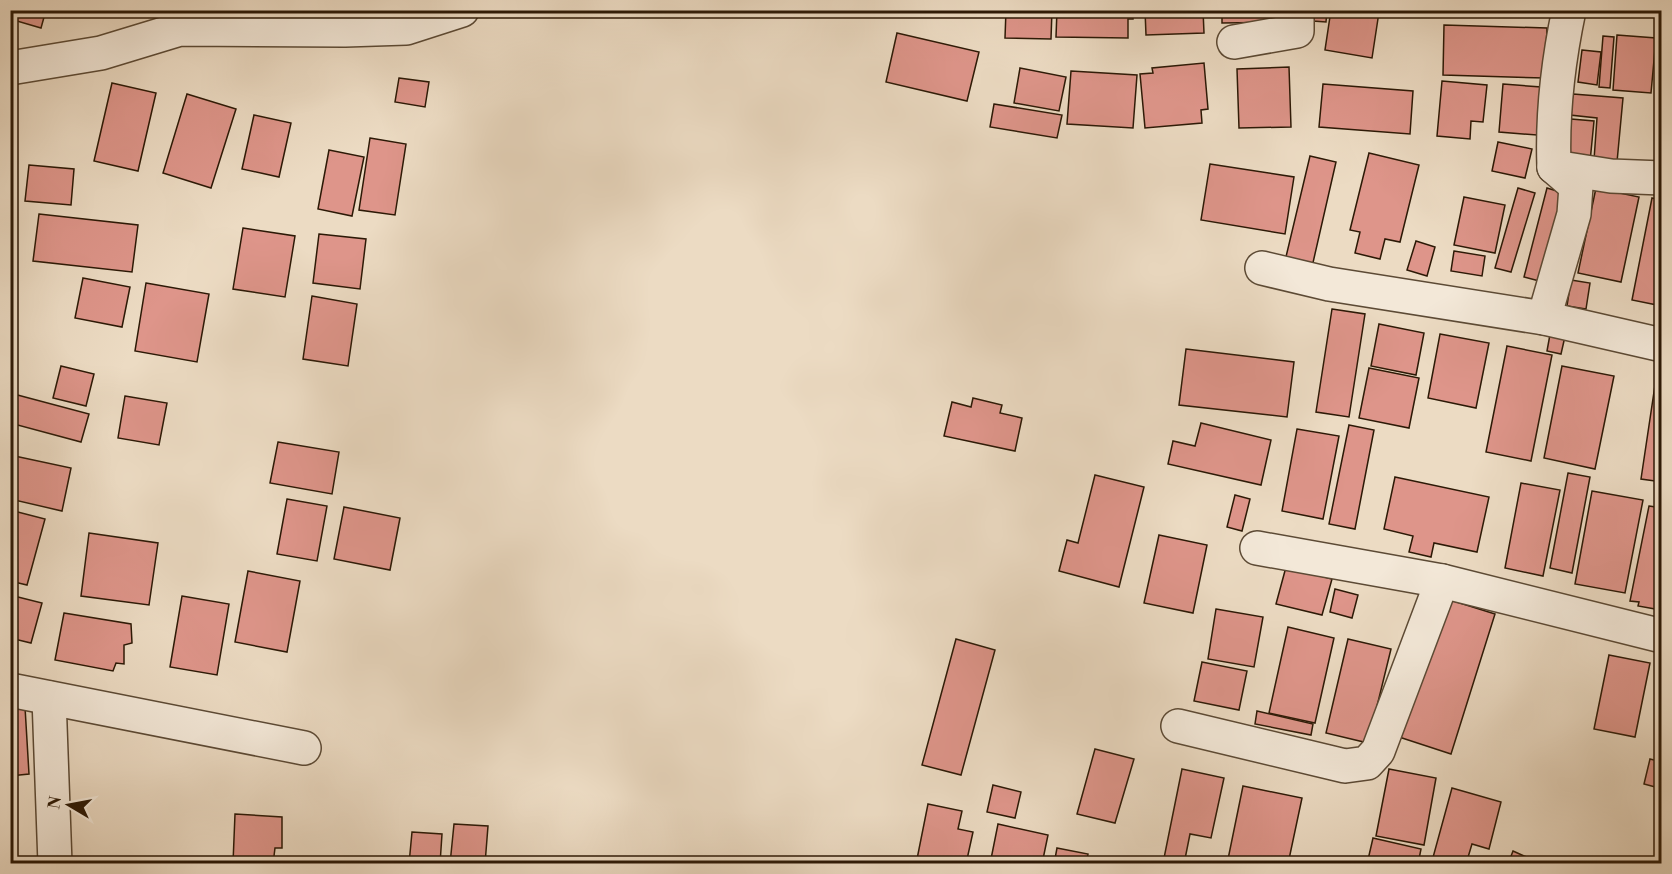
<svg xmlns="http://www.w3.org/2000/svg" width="1672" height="874" font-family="'Libre Bodoni',serif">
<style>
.building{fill:#de958a;stroke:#2c1906;stroke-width:1.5}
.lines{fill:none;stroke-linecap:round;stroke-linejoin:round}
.street-casing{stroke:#5c4a35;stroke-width:36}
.street{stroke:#f3e8d8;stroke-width:33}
</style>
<rect width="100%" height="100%" fill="#ecdbc3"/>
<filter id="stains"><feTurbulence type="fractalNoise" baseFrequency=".00333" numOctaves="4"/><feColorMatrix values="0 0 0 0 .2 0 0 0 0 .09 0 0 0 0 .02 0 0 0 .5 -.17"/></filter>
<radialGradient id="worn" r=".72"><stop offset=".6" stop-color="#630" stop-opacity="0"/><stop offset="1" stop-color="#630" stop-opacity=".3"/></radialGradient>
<!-- building -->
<g class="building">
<polygon points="10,10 46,10 41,28 10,19"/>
<polygon points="243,10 316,10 316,14 244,21"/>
<polygon points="1006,10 1052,10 1051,39 1005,38"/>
<polygon points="1057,10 1133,10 1133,19 1128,19 1128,38 1056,37"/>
<polygon points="1145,10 1203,10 1204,33 1146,35"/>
<polygon points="1222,10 1281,10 1281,22 1222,23"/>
<polygon points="1314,10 1327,10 1326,22 1313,21"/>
<polygon points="1331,10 1379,12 1372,58 1325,50"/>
<polygon points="1444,25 1547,28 1545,78 1443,75"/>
<polygon points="897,33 979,52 967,101 886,82"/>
<polygon points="1617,35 1656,38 1651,93 1613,90"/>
<polygon points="1603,36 1614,37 1610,88 1599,87"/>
<polygon points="1582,50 1601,52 1597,85 1578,82"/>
<polygon points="1204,63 1208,109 1201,110 1202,123 1145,128 1140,74 1153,73 1152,68"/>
<polygon points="1289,67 1291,127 1239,128 1237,69"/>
<polygon points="1020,68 1066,77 1059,111 1014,103"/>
<polygon points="1071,71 1137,75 1133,128 1067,124"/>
<polygon points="399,78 429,82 425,107 395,102"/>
<polygon points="1442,81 1487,85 1483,122 1471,121 1470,139 1437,136"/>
<polygon points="112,83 156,93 138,171 94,161"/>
<polygon points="1323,84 1413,91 1410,134 1319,127"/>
<polygon points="1503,84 1541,87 1537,135 1499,132"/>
<polygon points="187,94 236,109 211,188 163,173"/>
<polygon points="1573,94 1623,98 1617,162 1594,160 1597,118 1570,115"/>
<polygon points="994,104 1062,115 1057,138 990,127"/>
<polygon points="254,115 291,123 279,177 242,169"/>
<polygon points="1571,119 1594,121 1590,162 1567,160"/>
<polygon points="370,138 406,144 395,215 359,210"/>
<polygon points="1498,142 1532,149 1525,178 1492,171"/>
<polygon points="329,150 364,157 352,216 318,209"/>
<polygon points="1369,153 1419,165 1400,242 1385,239 1380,259 1355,253 1360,232 1350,230"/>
<polygon points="1310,156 1336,162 1312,267 1285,261"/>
<polygon points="1210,164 1294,177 1285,234 1201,220"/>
<polygon points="29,165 74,169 71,205 25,201"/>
<polygon points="1518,188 1535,193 1511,272 1495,268"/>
<polygon points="1547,188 1570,195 1547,283 1524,277"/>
<polygon points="1596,188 1639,197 1621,282 1578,273"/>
<polygon points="1464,197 1505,205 1495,253 1454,245"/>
<polygon points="1652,198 1662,200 1662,306 1632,300"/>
<polygon points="39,214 138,225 132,272 33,261"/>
<polygon points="243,228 295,236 285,297 233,289"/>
<polygon points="319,234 366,239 360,289 313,283"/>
<polygon points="1416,241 1435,247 1427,276 1407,270"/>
<polygon points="1454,251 1485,256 1482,276 1451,271"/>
<polygon points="83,278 130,287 122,327 75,318"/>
<polygon points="1571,280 1590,283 1586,309 1567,306"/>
<polygon points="146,283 209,294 197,362 135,351"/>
<polygon points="312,296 357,304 348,366 303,359"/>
<polygon points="1332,309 1365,314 1349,417 1316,412"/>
<polygon points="1379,324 1424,333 1416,375 1371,366"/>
<polygon points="1551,329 1566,332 1561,354 1547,351"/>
<polygon points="1440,334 1489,343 1476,408 1428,398"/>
<polygon points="1507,346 1552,355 1531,461 1486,452"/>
<polygon points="1186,349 1294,362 1287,417 1179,405"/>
<polygon points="61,366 94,374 86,406 53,398"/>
<polygon points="1562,366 1614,376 1595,469 1544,458"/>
<polygon points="1369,368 1419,378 1409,428 1359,418"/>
<polygon points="1657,372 1662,373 1662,482 1641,479"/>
<polygon points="10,393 89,414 81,442 10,423"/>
<polygon points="125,396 167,403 159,445 118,438"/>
<polygon points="973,398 1002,405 1000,413 1022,418 1015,451 944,436 952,402 971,407"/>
<polygon points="1201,423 1271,440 1261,485 1168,464 1173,441 1195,446"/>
<polygon points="1349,425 1374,430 1355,529 1329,524"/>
<polygon points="1297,429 1339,436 1323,519 1282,511"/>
<polygon points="278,442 339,452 332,494 270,483"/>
<polygon points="10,455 71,468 62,511 10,499"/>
<polygon points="1568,473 1590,477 1572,573 1550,568"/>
<polygon points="1095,475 1144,487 1119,587 1059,571 1067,540 1078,543"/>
<polygon points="1395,477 1489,497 1477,552 1434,543 1431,557 1409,552 1413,536 1384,529"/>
<polygon points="1521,483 1560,490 1543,576 1505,568"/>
<polygon points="1592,491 1643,500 1625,593 1575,584"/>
<polygon points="1235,495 1250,499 1242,531 1227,527"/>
<polygon points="287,499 327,506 317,561 277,554"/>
<polygon points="1649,506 1662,508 1661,610 1638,606 1639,602 1630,601"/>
<polygon points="344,507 400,518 390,570 334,559"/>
<polygon points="10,510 45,519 27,585 10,581"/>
<polygon points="89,533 158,543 149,605 81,596"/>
<polygon points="1159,535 1207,545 1193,613 1144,603"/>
<polygon points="1286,567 1332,579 1322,615 1276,604"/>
<polygon points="248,571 300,581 287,652 235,642"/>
<polygon points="1335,589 1358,595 1352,618 1330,612"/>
<polygon points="10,595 42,603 31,643 10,638"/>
<polygon points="182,596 229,604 217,675 170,667"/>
<polygon points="1444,598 1495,614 1451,754 1399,737"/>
<polygon points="1216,609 1263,617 1254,667 1208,659"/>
<polygon points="64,613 131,624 132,643 124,645 124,664 116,663 113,671 55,660"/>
<polygon points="1288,627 1334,638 1315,723 1269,713"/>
<polygon points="956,639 995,650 961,775 922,765"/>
<polygon points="1348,639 1391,649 1368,743 1326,733"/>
<polygon points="1609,655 1650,663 1635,737 1594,729"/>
<polygon points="1202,662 1247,671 1239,710 1194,701"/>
<polygon points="25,707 29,774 10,776 10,708"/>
<polygon points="1257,711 1313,724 1311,735 1255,724"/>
<polygon points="1095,749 1134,759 1115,823 1077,814"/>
<polygon points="1650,759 1662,762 1659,788 1644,784"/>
<polygon points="1182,769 1224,778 1211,838 1190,834 1184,864 1166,864 1163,863"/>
<polygon points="1389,769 1436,778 1424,845 1376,836"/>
<polygon points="993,785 1021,792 1015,818 987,812"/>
<polygon points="1243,786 1302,798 1288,864 1227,864"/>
<polygon points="1452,788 1501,802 1489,849 1472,844 1466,864 1432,861"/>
<polygon points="928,804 962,811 958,829 973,832 966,864 916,864"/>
<polygon points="235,814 282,817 282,848 275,848 273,864 233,863"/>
<polygon points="454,824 488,826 485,864 450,864"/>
<polygon points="998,824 1048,835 1042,864 990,864"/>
<polygon points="412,832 442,834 440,864 409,864"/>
<polygon points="1373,838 1421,849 1418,864 1367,864"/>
<polygon points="1057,848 1088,854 1086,864 1054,864"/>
<polygon points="1513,851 1542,864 1508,864"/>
</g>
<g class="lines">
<defs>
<g id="street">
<polyline points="1234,42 1297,31 1297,10"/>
<polyline points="10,68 101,53 180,29 345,30 406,28 462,10"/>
<path d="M1554,167C1552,115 1558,62 1569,10"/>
<polyline points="1262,268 1329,284 1544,318 1662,345"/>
<polyline points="1544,318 1574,214 1576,186 1554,167 1611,176 1662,178"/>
<polyline points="1257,548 1442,581 1662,636"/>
<polyline points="10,690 304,748"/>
<polyline points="49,698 55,864"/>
<polyline points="1178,726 1345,766 1367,763 1378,751 1442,581"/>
</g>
</defs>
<!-- street casing -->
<use href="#street" class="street-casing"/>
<!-- street -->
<use href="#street" class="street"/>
</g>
<!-- margin -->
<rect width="1672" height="874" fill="none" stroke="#ecdbc3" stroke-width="36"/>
<rect x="12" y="12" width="1648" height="850" fill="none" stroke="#2c1906" stroke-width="3"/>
<rect x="18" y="18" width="1636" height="838" fill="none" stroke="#2c1906" stroke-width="1.5"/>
<!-- north arrow -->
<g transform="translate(69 805) rotate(280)" stroke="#f3e8d8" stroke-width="4.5" paint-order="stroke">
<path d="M0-4.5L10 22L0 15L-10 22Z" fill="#2c1906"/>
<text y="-9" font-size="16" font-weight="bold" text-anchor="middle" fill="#2c1906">N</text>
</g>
<rect width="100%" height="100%" filter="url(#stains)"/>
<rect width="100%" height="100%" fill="url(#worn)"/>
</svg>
